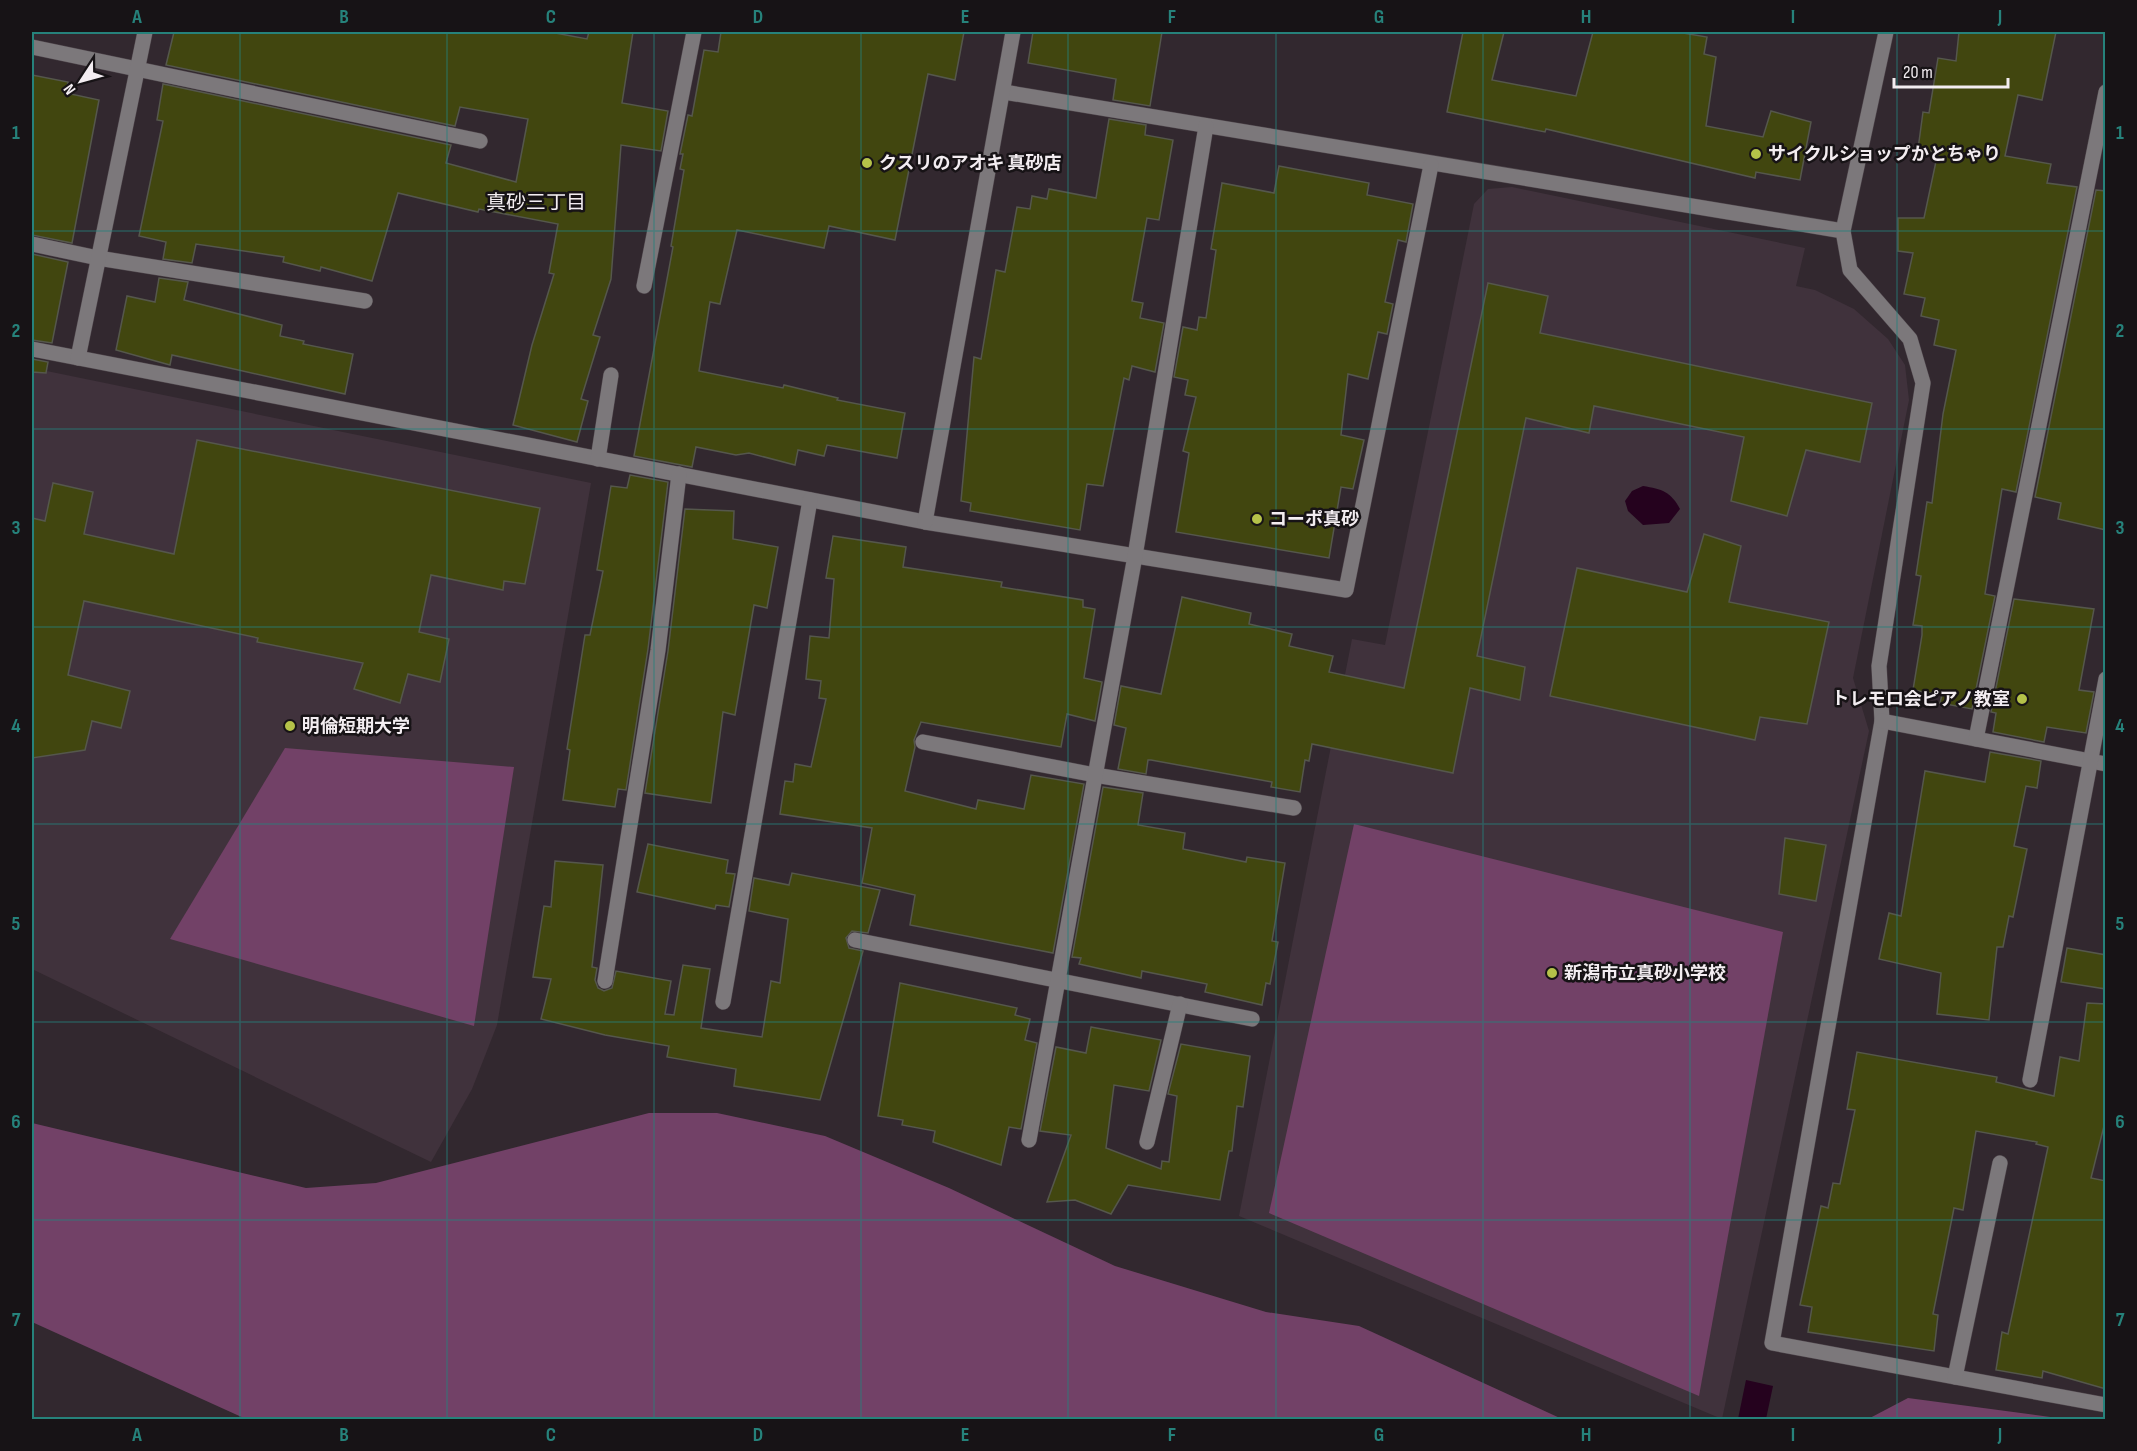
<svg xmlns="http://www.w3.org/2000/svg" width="2137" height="1451" font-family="'Sofia Sans Condensed','Noto Sans JP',sans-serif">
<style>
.built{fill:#40323c}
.green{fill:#724167}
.water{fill:#25021e}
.building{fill:#41460f;stroke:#55574c;stroke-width:1.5}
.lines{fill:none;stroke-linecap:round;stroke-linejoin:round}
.minor-casing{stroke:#4d444a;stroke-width:16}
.minor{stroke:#7c787b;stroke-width:15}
.grid{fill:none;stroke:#26827b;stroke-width:1.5;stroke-opacity:0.55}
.poi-dot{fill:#b5c249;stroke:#171316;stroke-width:2}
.labels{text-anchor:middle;stroke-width:5;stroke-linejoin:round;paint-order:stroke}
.poi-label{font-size:18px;font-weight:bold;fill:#f3edf1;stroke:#171316;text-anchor:start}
.neighbourhood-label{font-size:20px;fill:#f3edf1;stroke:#171316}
.neatline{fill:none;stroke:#26827b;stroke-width:2}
.grid-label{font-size:20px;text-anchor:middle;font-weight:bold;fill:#26827b}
</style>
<rect width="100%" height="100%" fill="#32282f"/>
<!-- built -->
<g class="built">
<polygon points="1512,187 1805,248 1796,286 1815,290 1854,309 1888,339 1905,365 1909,400 1853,678 1869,731 1722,1419 1239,1216 1352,639 1385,645 1474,204 1488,189"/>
<polygon points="32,368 591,483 497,1025 472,1089 431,1162 32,969"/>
</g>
<!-- green -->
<g class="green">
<polygon points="285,748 514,767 474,1026 170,939"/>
<polygon points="1354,824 1783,932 1699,1396 1269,1213"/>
<polygon points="649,1113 717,1113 825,1136 949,1188 1115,1266 1266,1312 1359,1326 1562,1419 246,1419 32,1322 32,1123 306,1188 376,1183"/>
<polygon points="1908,1398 2065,1419 1868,1419"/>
</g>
<!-- water -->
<g class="water">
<path d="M1643,486C1662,489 1671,492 1680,509L1669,523L1643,525L1628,511L1625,501L1632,491Z"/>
<polygon points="1746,1380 1773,1386 1766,1419 1738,1419"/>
</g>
<!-- building -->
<g class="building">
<polygon points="174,32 550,32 587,39 589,32 633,32 622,103 668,111 661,151 621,145 611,279 593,335 600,337 581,399 588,401 577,442 513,425 532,345 554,274 549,273 558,224 479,209 478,212 398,193 372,281 321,267 320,271 283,262 284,257 196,244 192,263 163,259 166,242 139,236 163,121 157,120 163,84 451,145 446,163 516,182 528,119 460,107 455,126 166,65"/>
<polygon points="721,32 964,32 955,80 928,74 895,240 829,226 824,248 737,230 720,304 710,302 699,371 783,388 784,385 838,398 837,400 905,413 897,458 827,445 824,456 798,450 795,465 749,453 736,455 696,447 692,467 634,456 673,247 671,246 684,170 680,169 683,154 680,154 688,115 692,116 704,50 718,52"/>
<polygon points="1033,32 1162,32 1150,106 1113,100 1116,79 1028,63"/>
<polygon points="1463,32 1504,32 1492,80 1576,96 1593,32 1677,32 1707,37 1704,54 1716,57 1706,126 1763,137 1771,111 1811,122 1800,180 1756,172 1755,178 1546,129 1545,132 1447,112"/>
<polygon points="1959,32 2056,32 2042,100 2018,95 2005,156 2051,164 2047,183 2077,187 2016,492 2002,489 1985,594 1995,596 1972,709 1940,703 1942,695 1913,690 1922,635 1922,626 1913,625 1921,576 1916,575 1927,502 1932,503 1943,414 1956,350 1934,345 1939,320 1921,316 1925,298 1904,294 1913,253 1898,251 1898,218 1924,218 1938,152 1918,149 1923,112 1929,113 1938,58 1956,61"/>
<polygon points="32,75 68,82 66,93 99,100 72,243 32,235"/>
<polygon points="1109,119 1146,125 1145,135 1173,140 1159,220 1147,218 1132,301 1143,303 1140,318 1164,323 1155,372 1132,366 1129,380 1124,378 1103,486 1087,484 1080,530 970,511 971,503 961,501 974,357 981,359 996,270 1005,272 1017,207 1030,209 1032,196 1047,199 1049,189 1096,198"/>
<polygon points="1279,166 1369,183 1367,195 1413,204 1406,242 1398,240 1385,302 1393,304 1387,334 1378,332 1368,379 1348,374 1341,435 1364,440 1353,489 1341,487 1329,558 1176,532 1189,453 1183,451 1196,397 1185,395 1188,380 1174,377 1183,327 1197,330 1199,317 1206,318 1216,250 1211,249 1222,183 1274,193"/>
<polygon points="2096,190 2106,191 2106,530 2058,519 2061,503 2035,497"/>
<polygon points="32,254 68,262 52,343 32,340"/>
<polygon points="159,278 188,282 184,300 282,325 280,336 304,341 303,344 353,354 345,394 172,355 170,365 116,350 127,296 155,302"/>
<polygon points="1488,283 1548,296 1540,333 1872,403 1860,462 1806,450 1787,516 1731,501 1744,437 1594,406 1589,433 1526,418 1477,656 1525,667 1520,700 1470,688 1453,773 1312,744 1309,761 1305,760 1300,792 1271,787 1272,782 1151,760 1148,760 1146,774 1118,769 1126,728 1114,725 1121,686 1161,694 1182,597 1251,613 1249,624 1292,634 1289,646 1333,656 1329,672 1404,688"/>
<polygon points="32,359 48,362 46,373 32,372"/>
<polygon points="197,440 540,508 525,584 504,581 503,590 431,575 419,632 449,639 440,682 408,674 400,703 354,689 363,663 257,642 258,638 84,601 68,675 130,691 121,728 92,721 85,750 32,758 32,518 45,521 53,483 93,492 84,534 174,554"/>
<polygon points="630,475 668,482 648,649 626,790 618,789 615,807 563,800 570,750 567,749 585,635 590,635 603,571 597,570 611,486 627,488"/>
<polygon points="685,509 734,511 733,539 778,547 767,608 754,605 735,715 723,712 711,803 645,793 668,651"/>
<polygon points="1704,534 1741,546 1729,602 1829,622 1807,724 1760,717 1755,740 1550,696 1577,568 1687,592"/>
<polygon points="833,536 906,547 903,567 1002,582 1001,587 1083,600 1083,607 1095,609 1084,678 1102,682 1095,721 1067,714 1061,747 921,722 914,740 915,747 905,791 976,809 978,800 1024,809 1031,775 1084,784 1053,953 910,925 915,895 862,883 872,828 780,814 785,781 793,782 795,764 811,767 826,699 819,698 821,681 806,679 810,636 829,638 834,579 826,578"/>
<polygon points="2014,599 2094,609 2079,690 2094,692 2086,733 2047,727 2044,742 1993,732 1996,713 1991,712"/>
<polygon points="1990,752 2041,761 2037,788 2026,786 2014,846 2027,849 2013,917 2009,916 2003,947 1997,947 1989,1020 1937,1014 1941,973 1879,959 1889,913 1901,916 1925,771 1985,782"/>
<polygon points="1103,787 1143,793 1138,825 1185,833 1183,849 1246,862 1247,857 1285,863 1272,941 1278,942 1270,984 1266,983 1262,1005 1205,992 1207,984 1142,971 1141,978 1079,964 1081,958 1072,957"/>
<polygon points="1785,838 1826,845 1816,901 1779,894"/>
<polygon points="648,844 728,860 726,873 735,874 729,907 716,905 715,909 637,892"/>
<polygon points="555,861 603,865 592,967 597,968 595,980 598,988 604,991 612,988 616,971 671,981 665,1014 674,1015 683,965 710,969 701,1028 762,1037 771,981 780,983 788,919 749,911 754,878 789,885 792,873 880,890 868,933 852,931 846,938 849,948 863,951 820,1100 734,1086 736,1069 667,1057 669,1046 605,1035 541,1019 551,979 533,977 544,906 551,907"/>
<polygon points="2067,948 2106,955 2106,989 2061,982"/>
<polygon points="900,983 1017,1008 1015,1015 1030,1019 1025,1040 1037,1043 1021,1129 1009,1127 1001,1165 933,1142 935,1131 902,1125 903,1120 878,1116"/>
<polygon points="2087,1003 2106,1004 2106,1118 2091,1178 2106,1181 2106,1389 2043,1371 2042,1378 1996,1370 2002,1332 2008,1334 2048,1147 2036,1144 2037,1142 1976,1131 1963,1210 1954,1208 1933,1314 1938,1315 1934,1351 1808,1332 1812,1307 1800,1305 1821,1206 1828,1208 1833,1183 1840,1184 1855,1110 1847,1109 1857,1052 1997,1077 1996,1082 2054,1096 2060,1057 2079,1061"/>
<polygon points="1091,1027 1161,1040 1149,1091 1114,1085 1106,1148 1161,1169 1162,1161 1169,1162 1177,1096 1168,1094 1181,1044 1250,1056 1243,1107 1237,1106 1232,1151 1229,1151 1220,1200 1128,1185 1111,1214 1075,1200 1047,1202 1071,1135 1040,1131 1056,1047 1086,1053"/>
</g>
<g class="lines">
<defs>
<g id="minor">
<polyline points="32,47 480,141"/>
<polyline points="1004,92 1843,231 1850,270 1910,339 1923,383 1879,666 1882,721 1772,1343 2106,1405"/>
<polyline points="1843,231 1886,32"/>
<polyline points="32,244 98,258 365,301"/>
<polyline points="644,286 694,32"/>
<polyline points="32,349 925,522 1346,590 1431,165"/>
<polyline points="78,358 145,32"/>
<polyline points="598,459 611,375"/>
<polyline points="925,522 1013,32"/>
<polyline points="1882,721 2106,764"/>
<polyline points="1976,739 2106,92"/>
<polyline points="923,742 1095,775 1294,808"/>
<polyline points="855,940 1252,1019"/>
<polyline points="605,981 658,650 679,474"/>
<polyline points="723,1002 810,500"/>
<polyline points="2030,1080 2106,679"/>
<polyline points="1029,1140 1135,556 1206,126"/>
<polyline points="1147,1142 1180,1004"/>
<polyline points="1955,1377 2000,1163"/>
</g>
</defs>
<!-- minor casing -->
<use href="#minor" class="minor-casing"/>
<!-- minor -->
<use href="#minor" class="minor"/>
</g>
<!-- grid -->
<path class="grid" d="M240,32V1420M447,32V1420M654,32V1420M861,32V1420M1068,32V1420M1276,32V1420M1483,32V1420M1690,32V1420M1897,32V1420M32,231H2106M32,429H2106M32,627H2106M32,824H2106M32,1022H2106M32,1220H2106"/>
<!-- markers -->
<g class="poi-dot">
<circle cx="1756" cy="154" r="6"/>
<circle cx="867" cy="163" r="6"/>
<circle cx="1257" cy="519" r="6"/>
<circle cx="2022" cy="699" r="6"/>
<circle cx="290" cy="726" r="6"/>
<circle cx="1552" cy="973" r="6"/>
</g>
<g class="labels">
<!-- poi labels -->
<g class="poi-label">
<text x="1768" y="160">サイクルショップかとちゃり</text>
<text x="879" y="169">クスリのアオキ 真砂店</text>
<text x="1269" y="525">コーポ真砂</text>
<text x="2010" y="705" text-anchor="end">トレモロ会ピアノ教室</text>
<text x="302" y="732">明倫短期大学</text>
<text x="1564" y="979">新潟市立真砂小学校</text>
</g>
<!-- neighbourhood labels -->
<g class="neighbourhood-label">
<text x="536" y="209">真砂三丁目</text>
</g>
</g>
<!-- border -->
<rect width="2137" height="1451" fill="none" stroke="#171316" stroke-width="66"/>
<!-- north arrow -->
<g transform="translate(81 81) rotate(234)" stroke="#171316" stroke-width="4.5" paint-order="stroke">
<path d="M0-4.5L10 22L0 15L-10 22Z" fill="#f3edf1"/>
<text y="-9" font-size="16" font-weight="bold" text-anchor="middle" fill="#f3edf1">N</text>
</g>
<!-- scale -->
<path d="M1894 78v9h114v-9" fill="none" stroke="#f3edf1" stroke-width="3"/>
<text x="1903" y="78" font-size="18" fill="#f3edf1" stroke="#171316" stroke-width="4.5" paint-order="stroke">20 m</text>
<rect x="33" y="33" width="2071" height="1385" class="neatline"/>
<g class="grid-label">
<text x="137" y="23">A</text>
<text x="344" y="23">B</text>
<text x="551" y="23">C</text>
<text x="758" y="23">D</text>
<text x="965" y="23">E</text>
<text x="1172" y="23">F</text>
<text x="1379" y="23">G</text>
<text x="1586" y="23">H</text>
<text x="1793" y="23">I</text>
<text x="2000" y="23">J</text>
<text x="16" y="139">1</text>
<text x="2120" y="139">1</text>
<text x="16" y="337">2</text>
<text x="2120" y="337">2</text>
<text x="16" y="534">3</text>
<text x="2120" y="534">3</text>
<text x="16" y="732">4</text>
<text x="2120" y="732">4</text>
<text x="16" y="930">5</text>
<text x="2120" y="930">5</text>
<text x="16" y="1128">6</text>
<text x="2120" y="1128">6</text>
<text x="16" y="1326">7</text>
<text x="2120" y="1326">7</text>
<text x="137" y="1441">A</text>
<text x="344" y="1441">B</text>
<text x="551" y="1441">C</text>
<text x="758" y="1441">D</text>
<text x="965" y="1441">E</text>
<text x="1172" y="1441">F</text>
<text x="1379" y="1441">G</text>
<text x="1586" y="1441">H</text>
<text x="1793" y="1441">I</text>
<text x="2000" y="1441">J</text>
</g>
</svg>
